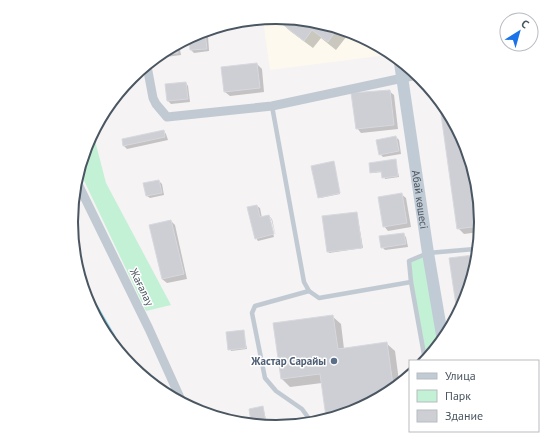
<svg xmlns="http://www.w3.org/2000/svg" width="551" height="444" font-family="'PT Sans',sans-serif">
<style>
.commercial{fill:#fdf9ef}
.green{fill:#c3f1d5}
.water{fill:#90daee}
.shadow{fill:#0003}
.building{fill:#cdcfd5;stroke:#d7d9de}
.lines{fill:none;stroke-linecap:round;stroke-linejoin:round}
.lane{stroke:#c1cad2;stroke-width:4.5}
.street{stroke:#c1cad2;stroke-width:9}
.secondary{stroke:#c1cbd6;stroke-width:12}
.service-dot{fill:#5c6f8a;stroke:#fff;stroke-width:1.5}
.labels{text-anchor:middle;stroke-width:3;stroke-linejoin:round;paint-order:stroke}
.street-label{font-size:11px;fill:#4a5661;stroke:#fff}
.service-label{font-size:11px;font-weight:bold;fill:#4e5e75;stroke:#fff;text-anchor:end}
.rim{fill:none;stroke:#4a5661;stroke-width:2}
</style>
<rect width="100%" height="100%" fill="#f5f3f3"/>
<!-- commercial -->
<polygon class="commercial" points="276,17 354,33 387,55 270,70 263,20"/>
<!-- green -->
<g class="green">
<polygon points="93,133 106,183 171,305 146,311 80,172 86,143"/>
<polygon points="428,253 442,335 425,360 409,261"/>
</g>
<!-- water -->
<polygon class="water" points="81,277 115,335 120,352 86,300"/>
<!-- shadow -->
<g class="shadow">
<polygon points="285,19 350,32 336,50 321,38 313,48 290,31 282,23"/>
<polygon points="205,34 208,36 209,51 194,53 191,50"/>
<polygon points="179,44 181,55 166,57 164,55"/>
<polygon points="257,64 262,69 264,92 230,96 225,92"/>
<polygon points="186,83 188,86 190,102 171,104 168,101 167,85"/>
<polygon points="389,91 394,95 398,129 361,133 357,128"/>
<polygon points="441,109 465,144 480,222 479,232 464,234 458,228"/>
<polygon points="164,131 166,134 168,140 127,149 124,146 123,140"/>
<polygon points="396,137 399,140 401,154 383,157 380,154"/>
<polygon points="395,160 399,177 385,179 383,172 372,173 371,172"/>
<polygon points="334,164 340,194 320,198 319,197"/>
<polygon points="159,181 162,184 164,195 150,198 147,196"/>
<polygon points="401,194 406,198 411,227 388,231 384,226"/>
<polygon points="257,206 260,208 262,218 269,216 271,218 269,218 274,237 258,241 256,238"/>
<polygon points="357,213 363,248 329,253 328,251"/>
<polygon points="271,218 272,219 276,237"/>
<polygon points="171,221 175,225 187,279 167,283 162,279"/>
<polygon points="403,234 406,237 408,247 385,250 382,247"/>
<polygon points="332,316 341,324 344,349 386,343 395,351 399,381 354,411 327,417 322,383 290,387 282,379 274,324"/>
<polygon points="243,331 247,349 231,351 227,333"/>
<polygon points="263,407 267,424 252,422 250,410"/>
</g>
<!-- building -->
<g class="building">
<polygon points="284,19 337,29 328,42 312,30 304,41 281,23"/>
<polygon points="205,33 207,49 190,50 189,38 195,34"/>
<polygon points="177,46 178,53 164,54"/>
<polygon points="257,63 260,88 224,92 221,67"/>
<polygon points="186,82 188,99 167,101 165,84"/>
<polygon points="390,90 394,125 356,129 351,93"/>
<polygon points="440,107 465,144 471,175 477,217 479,217 480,226 457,229"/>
<polygon points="164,130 165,137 123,146 122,139"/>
<polygon points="396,136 399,151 379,155 376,140"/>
<polygon points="396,159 398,176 382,178 381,171 370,173 369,163"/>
<polygon points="334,161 340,193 318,198 311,166"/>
<polygon points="159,180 162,193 146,196 143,183"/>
<polygon points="402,193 407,223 383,227 378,197"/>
<polygon points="257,205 260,217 269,215 274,234 255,239 247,207"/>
<polygon points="357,212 362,248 327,252 322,216"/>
<polygon points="171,220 184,274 162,279 149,225"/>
<polygon points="404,233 406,244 381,248 379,236"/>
<polygon points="474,255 465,301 457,312 449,258"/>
<polygon points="333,315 338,349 387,342 393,385 354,411 326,417 320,374 281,379 273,323"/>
<polygon points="244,330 246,348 228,350 226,332"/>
<polygon points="263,406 266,424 262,424 251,422 249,409"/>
</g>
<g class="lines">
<!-- lane -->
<g class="lane">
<polyline points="272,106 304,282 309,291 319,298 411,282"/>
<polyline points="309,291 255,306 252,313 265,378 276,391 302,409 310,420"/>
<polyline points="425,360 411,282 409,261 428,253 475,249"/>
</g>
<!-- street -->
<g class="street">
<polyline points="147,66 153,98 156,104 167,117 272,106 417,75"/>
<polyline points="78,184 149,329 182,402"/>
</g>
<!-- secondary -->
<path class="secondary" id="s1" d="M400,63L428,253L442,335"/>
</g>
<!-- markers -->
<circle class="service-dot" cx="334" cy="361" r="4"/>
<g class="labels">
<!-- street labels -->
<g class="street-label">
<text dy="4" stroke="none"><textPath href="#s1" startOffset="138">Абай көшесі</textPath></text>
<text transform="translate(142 287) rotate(64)" y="4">Жағалау</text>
</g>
<!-- service labels -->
<g class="service-label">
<text x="326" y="365">Жастар Сарайы</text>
</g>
</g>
<!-- crop -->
<path d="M0 0H551V444H0ZM78 222a198 198 0 1 1 396 0a198 198 0 1 1-396 0Z" fill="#fff" fill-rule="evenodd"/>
<path class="rim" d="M78 222a198 198 0 1 1 396 0a198 198 0 1 1-396 0Z"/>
<!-- legend -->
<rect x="409" y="360" width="130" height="72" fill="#ffffff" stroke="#b7bbc0"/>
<rect x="417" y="373" width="20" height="6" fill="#c1cbd6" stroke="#b7bbc0"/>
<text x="445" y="380" font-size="12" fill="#4a5661">Улица</text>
<rect x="417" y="390" width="20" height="12" fill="#c3f1d5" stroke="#b7bbc0"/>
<text x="445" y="400" font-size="12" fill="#4a5661">Парк</text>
<rect x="417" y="410" width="20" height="12" fill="#cdcfd5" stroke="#b7bbc0"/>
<text x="445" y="420" font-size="12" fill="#4a5661">Здание</text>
<!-- north arrow -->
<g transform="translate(519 32) rotate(37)"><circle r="19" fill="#ffffff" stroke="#b7bbc0"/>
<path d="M0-3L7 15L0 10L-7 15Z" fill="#1a73e8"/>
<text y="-6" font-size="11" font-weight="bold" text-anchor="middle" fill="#4a5661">С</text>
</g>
</svg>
